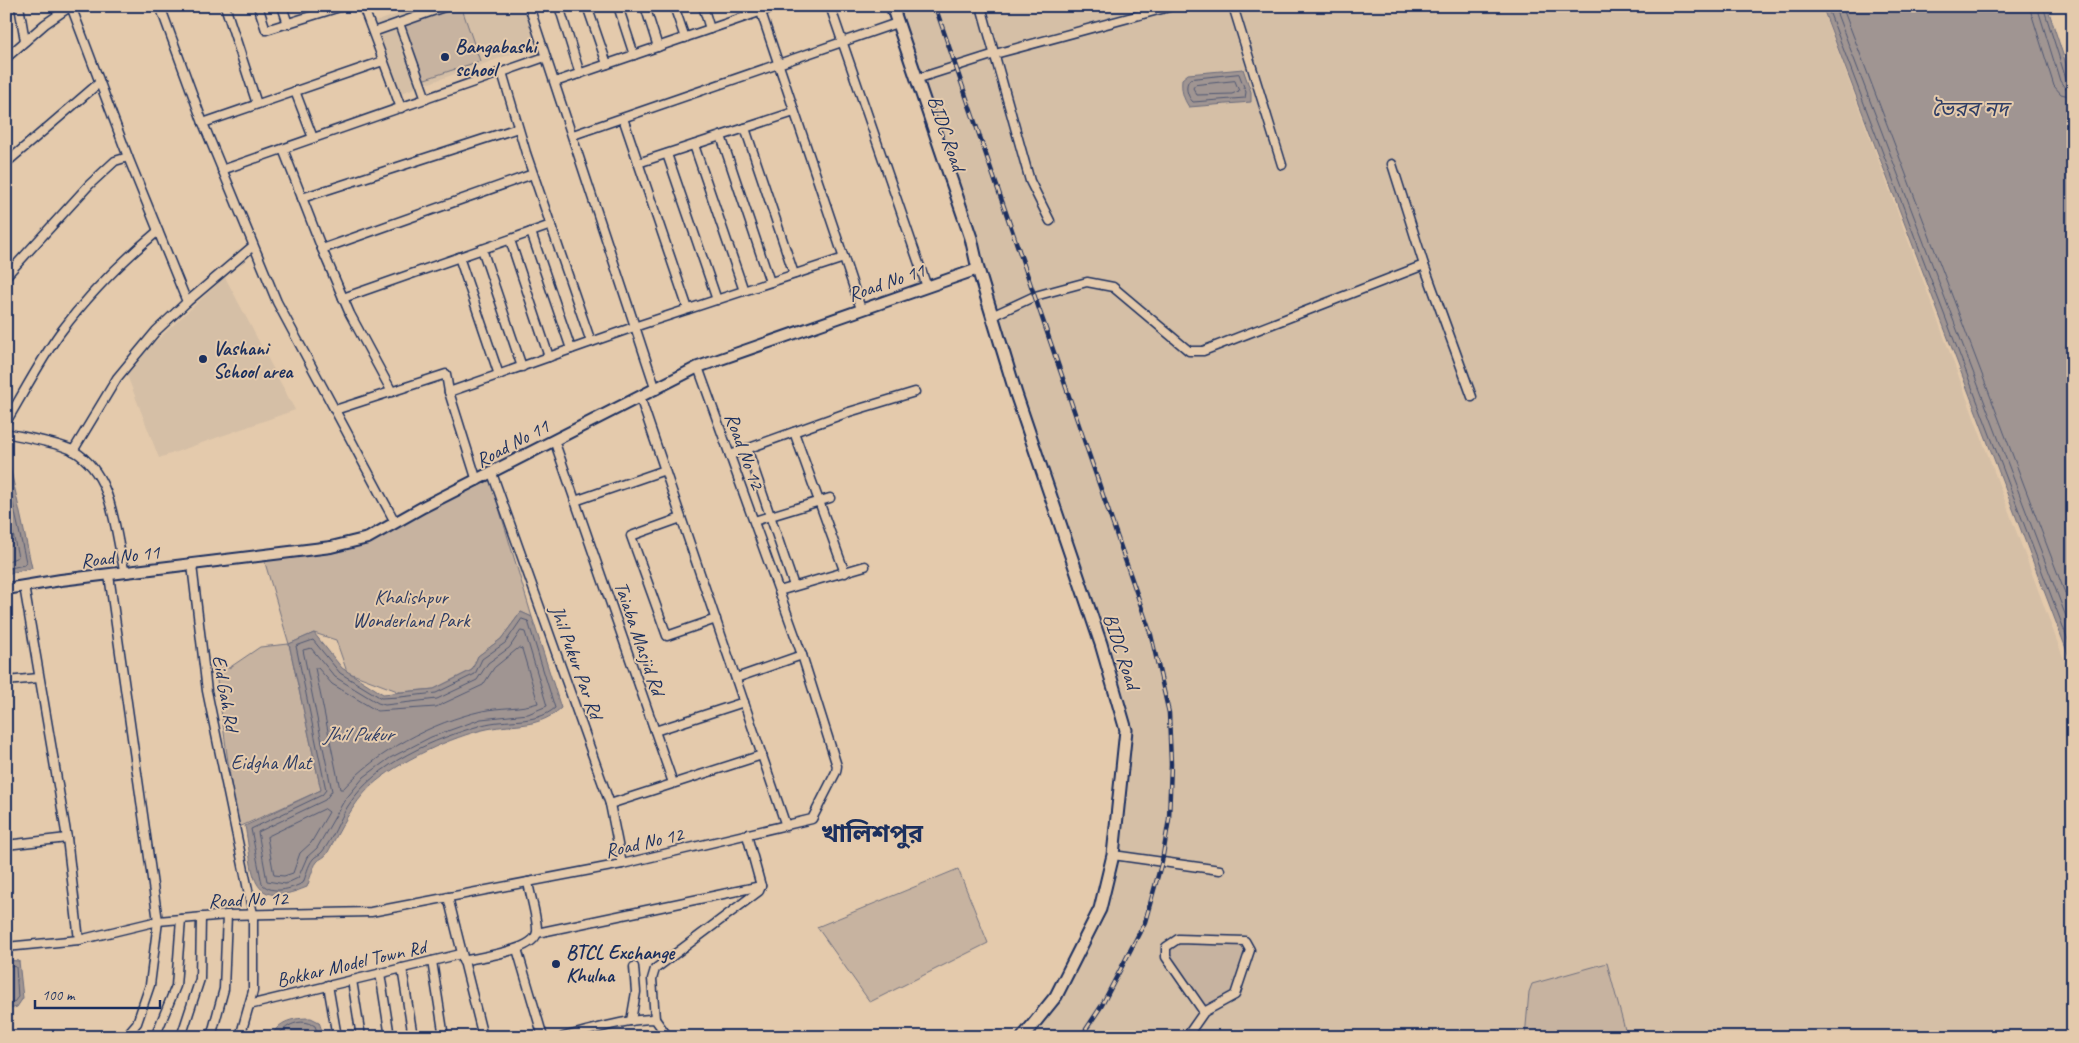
<svg xmlns="http://www.w3.org/2000/svg" width="2079" height="1043" font-family="Caveat,'Noto Sans Bengali',sans-serif">
<style>
.built{fill:#d5bfa6}
.green{fill:#c7b3a0;stroke:#71717f}
.water{fill:#a09592;stroke:#6b6c7d}
.lines{fill:none;stroke-linecap:round;stroke-linejoin:round}
.shore{stroke:#505873;stroke-width:1}
.minor-casing{stroke:#1b2f5e;stroke-width:11}
.tertiary-casing{stroke:#1b2f5e;stroke-width:14}
.secondary-casing{stroke:#1b2f5e;stroke-width:15}
.minor{stroke:#e4caac;stroke-width:8}
.tertiary{stroke:#e4caac;stroke-width:10}
.secondary{stroke:#e4caac;stroke-width:11}
.rail-casing{stroke:#1b2f5e;stroke-width:4.5}
.rail{stroke:#e4caac;stroke-width:2.5;stroke-dasharray:8;stroke-linecap:butt}
.poi-dot{fill:#1b2f5e;stroke:#e4caac;stroke-width:2}
.labels{text-anchor:middle;stroke-width:4;stroke-linejoin:round;paint-order:stroke}
.poi-label{font-size:20px;font-weight:bold;fill:#1b2f5e;stroke:#e4caac;text-anchor:start}
.street-label{font-size:20px;fill:#1b2f5e;stroke:#e4caac}
.park-label{font-size:20px;fill:#2c3c65;stroke:#e4caac}
.water-label{font-size:21px;font-style:italic;fill:#2f3e66;stroke:#e4caac}
.district-label{font-size:25px;font-weight:bold;fill:#1b2f5e;stroke:#e4caac}
</style>
<rect width="100%" height="100%" fill="#e4caac"/>
<filter id="ink" filterUnits="userSpaceOnUse"><feTurbulence type="fractalNoise" baseFrequency=".02" numOctaves="2"/><feDisplacementMap in="SourceGraphic" scale="10" xChannelSelector="R" yChannelSelector="G"/><feConvolveMatrix kernelMatrix="1 2 1 2 8 2 1 2 1" color-interpolation-filters="sRGB"/></filter>
<g filter="url(#ink)">
<!-- built -->
<g class="built">
<polygon points="422,6 526,6 540,44 398,94 372,23"/>
<polygon points="892,6 1821,6 2073,684 2073,1037 1030,1037 1065,994 1104,919 1118,853 1129,722 1119,682 994,315"/>
<polygon points="225,277 295,410 159,458 125,370"/>
</g>
<!-- green -->
<g class="green">
<polygon points="457,6 461,6 480,61 422,80 404,24"/>
<polygon points="489,475 532,617 521,612 501,639 478,656 472,670 434,689 400,692 347,672 336,640 314,633 289,644 321,790 237,828 215,666 229,668 260,647 289,644 263,556 368,538"/>
<polygon points="958,869 988,943 870,1002 817,927"/>
<polygon points="1242,940 1249,946 1237,992 1204,1012 1165,950 1170,942"/>
<polygon points="1607,963 1627,1037 1525,1037 1529,992 1532,984"/>
</g>
<!-- water -->
<g class="water">
<polygon points="1822,6 2047,6 2073,85 2073,667"/>
<path d="M1243,69L1251,92V102L1189,107C1183,98 1181,90 1182,79L1188,74Z"/>
<polygon points="6,448 32,568 6,574"/>
<path d="M521,612L532,617L561,708C538,729 516,723 487,729C453,736 397,762 371,786C352,804 340,830 328,852C325,858 320,858 317,862C312,868 310,880 307,887C247,912 254,872 245,826L321,790L289,644L314,633L342,668L383,694L434,689L472,670L478,656L501,639Z"/>
<polygon points="6,960 19,961 23,998 17,1007 6,1010"/>
<path d="M311,1018L319,1022L324,1037H271C279,1020 294,1018 311,1018Z"/>
</g>
<g class="lines">
<!-- shore -->
<g class="shore">
<polyline points="1827,6 2073,653"/>
<polyline points="1834,6 2073,635"/>
<polyline points="1842,6 2073,614"/>
<polyline points="2029,6 2054,86 2061,94 2073,97"/>
<polyline points="2037,6 2060,81 2065,88 2073,89"/>
<polyline points="2043,6 2066,79 2073,83"/>
<path d="M1239,74L1246,92L1245,98L1193,102C1187,96 1184,85 1190,79Z"/>
<polygon points="1235,81 1239,91 1232,94 1197,95 1193,88 1195,85"/>
<polyline points="6,472 26,562 24,565 6,569"/>
<polyline points="6,501 18,557 6,562"/>
<path d="M522,619L528,621L555,708C535,725 506,718 482,725C435,739 376,762 348,806C339,820 333,839 322,852C320,855 315,856 313,859C308,865 306,876 303,883C290,889 273,895 262,884L251,829L322,795L326,790L296,646L313,640L340,673L381,698L400,697L436,693L475,674L482,659L505,643Z"/>
<polygon points="521,631 525,632 547,706 528,714 481,719 431,737 390,758 364,777 344,801 317,848 307,857 298,878 285,884 267,881 258,832 325,800 332,791 303,650 311,648 335,677 378,703 385,705 437,699 477,680 488,663 509,648"/>
<path d="M519,648L522,649L538,703C520,709 500,707 482,711C433,722 376,752 343,789H340L315,668H318L332,684L377,711L436,707L483,685L494,668Z"/>
<polygon points="325,809 329,812 311,843 300,853 293,873 284,876 274,875 267,837"/>
<polyline points="6,965 16,967 18,997 14,1002 6,1005"/>
<path d="M277,1037C285,1025 301,1017 315,1026L319,1037"/>
</g>
<defs>
<g id="minor">
<polyline points="19,6 25,41"/>
<polyline points="160,6 203,123 277,302 395,522"/>
<polyline points="225,6 257,104"/>
<polyline points="258,6 266,30 343,6"/>
<polyline points="282,6 288,24"/>
<polyline points="363,6 401,108"/>
<polyline points="529,6 656,390"/>
<polyline points="559,6 580,74"/>
<polyline points="587,6 607,64"/>
<polyline points="618,6 634,55"/>
<polyline points="645,6 658,47"/>
<polyline points="674,6 685,38"/>
<polyline points="703,6 710,29"/>
<polyline points="830,6 927,287"/>
<polyline points="981,6 1030,181 1050,221"/>
<polyline points="1233,6 1282,165"/>
<polyline points="761,12 861,309"/>
<polyline points="399,23 426,99"/>
<polyline points="373,32 447,6"/>
<polyline points="6,58 45,24 71,6 128,157 187,302 156,331 117,378 73,451"/>
<polyline points="502,72 526,153 591,342"/>
<polyline points="916,79 995,54 1173,6"/>
<polyline points="555,82 777,6"/>
<polyline points="295,91 313,138"/>
<polyline points="624,121 688,309"/>
<polyline points="203,123 383,61"/>
<polyline points="745,128 794,274"/>
<polyline points="573,135 897,23"/>
<polyline points="721,136 770,282"/>
<polyline points="694,145 744,291"/>
<polyline points="283,149 322,249 350,314 392,392"/>
<polyline points="667,154 717,300"/>
<polyline points="6,163 99,83"/>
<polyline points="638,163 794,112"/>
<polyline points="1392,164 1424,265 1472,397"/>
<polyline points="222,170 545,57"/>
<polyline points="302,198 518,128"/>
<polyline points="531,232 571,349"/>
<polyline points="510,240 549,357"/>
<polyline points="322,249 533,174"/>
<polyline points="482,249 522,367"/>
<polyline points="459,257 499,375"/>
<polyline points="6,276 89,185 115,161 128,157"/>
<polyline points="343,298 551,225"/>
<polyline points="187,302 253,246"/>
<polyline points="994,315 1035,296 1087,282 1113,287 1189,351 1203,351 1424,265"/>
<polyline points="449,392 634,327 844,258"/>
<polyline points="640,397 786,826"/>
<polyline points="335,410 446,374 449,392 477,481"/>
<path d="M6,422C24,392 40,361 60,333C88,295 122,261 158,231"/>
<polyline points="794,432 845,573"/>
<path d="M6,433C23,437 60,443 74,451C115,476 114,532 125,573"/>
<polyline points="554,440 673,783"/>
<polyline points="747,448 794,586"/>
<polyline points="730,455 849,412 915,392"/>
<polyline points="492,473 610,804 622,864"/>
<polyline points="575,501 665,470"/>
<polyline points="681,518 631,536 667,636 716,619"/>
<polyline points="754,521 830,498"/>
<polyline points="192,565 207,691 253,914 253,991 240,1037"/>
<polyline points="109,575 158,921 150,985 137,1023 125,1037"/>
<polyline points="24,586 67,838"/>
<polyline points="779,591 865,566"/>
<polyline points="736,678 802,655"/>
<polyline points="6,681 39,678"/>
<polyline points="655,731 744,702"/>
<polyline points="610,804 762,755"/>
<polyline points="6,845 67,838 79,940"/>
<polyline points="1113,855 1220,870"/>
<polyline points="448,897 483,1037"/>
<polyline points="537,933 761,886 747,835"/>
<polyline points="6,947 79,940 158,921 227,915 371,912 622,864 812,819 836,772 837,766 802,655 698,367"/>
<polyline points="517,949 543,1037"/>
<polyline points="432,961 444,1037"/>
<path d="M463,961C479,957 535,951 537,932C538,920 530,895 528,882"/>
<polyline points="402,968 413,1037"/>
<polyline points="380,973 390,1037"/>
<polyline points="352,980 361,1037"/>
<polyline points="328,985 337,1037"/>
<polyline points="249,1005 461,954"/>
<polyline points="655,1019 652,979 655,969 759,891 761,886"/>
<polyline points="631,1021 636,992 634,967"/>
<polyline points="155,1037 176,986 181,919"/>
<polyline points="181,1037 200,979 201,917"/>
<polyline points="211,1037 224,989 227,915"/>
<path d="M563,1037C593,1030 624,1019 655,1019L668,1037"/>
<polyline points="1183,1037 1190,1032 1204,1012 1235,995 1250,950 1245,941 1178,939 1166,947 1166,957 1204,1012"/>
</g>
<polyline id="tertiary" points="6,589 61,580 331,547 368,538 423,507 698,367 978,269"/>
<polyline id="secondary" points="892,6 971,238 978,269 1016,394 1101,644 1126,730 1113,855 1100,909 1056,996 1023,1037"/>
</defs>
<!-- minor casing -->
<use href="#minor" class="minor-casing"/>
<!-- tertiary casing -->
<use href="#tertiary" class="tertiary-casing"/>
<!-- secondary casing -->
<use href="#secondary" class="secondary-casing"/>
<!-- minor -->
<use href="#minor" class="minor"/>
<!-- tertiary -->
<use href="#tertiary" class="tertiary"/>
<!-- secondary -->
<use href="#secondary" class="secondary"/>
<defs>
<polyline id="rail" points="935,6 1151,635 1169,713 1171,764 1169,819 1162,861 1145,922 1102,1005 1081,1037"/>
</defs>
<!-- rail casing -->
<use href="#rail" class="rail-casing"/>
<!-- rail -->
<use href="#rail" class="rail"/>
</g>
</g>
<!-- markers -->
<g class="poi-dot">
<circle cx="445" cy="57" r="5"/>
<circle cx="203" cy="359" r="5"/>
<circle cx="556" cy="964" r="5"/>
</g>
<g class="labels">
<!-- poi labels -->
<g class="poi-label">
<text x="455" y="53">Bangabashi<tspan x="455" dy="23">school</tspan></text>
<text x="213" y="355">Vashani<tspan x="213" dy="23">School area</tspan></text>
<text x="566" y="959">BTCL Exchange<tspan x="566" dy="23">Khulna</tspan></text>
</g>
<!-- street labels -->
<g class="street-label">
<text transform="translate(947 133) rotate(71)" y="7">BIDC Road</text>
<text transform="translate(886 282) rotate(-19)" y="7">Road No 11</text>
<text transform="translate(512 443) rotate(-28)" y="7">Road No 11</text>
<text transform="translate(745 451) rotate(70)" y="7">Road No 12</text>
<text transform="translate(120 556) rotate(-7)" y="7">Road No 11</text>
<text transform="translate(640 638) rotate(71)" y="7">Taiaba Masjid Rd</text>
<text transform="translate(1122 651) rotate(72)" y="7">BIDC Road</text>
<text transform="translate(577 662) rotate(70)" y="7">Jhil Pukur Par Rd</text>
<text transform="translate(226 693) rotate(80)" y="7">Eid Gah Rd</text>
<text transform="translate(644 842) rotate(-13)" y="7">Road No 12</text>
<text transform="translate(248 899) rotate(-2)" y="7">Road No 12</text>
<text transform="translate(351 963) rotate(-13)" y="7">Bokkar Model Town Rd</text>
</g>
<!-- park labels -->
<g class="park-label">
<text x="411" y="604">Khalishpur<tspan x="411" dy="23">Wonderland Park</tspan></text>
<text x="271" y="769">Eidgha Mat</text>
</g>
<!-- water labels -->
<g class="water-label">
<text x="1970" y="116">ভৈরব নদ</text>
<text x="358" y="741">Jhil Pukur</text>
</g>
<!-- district labels -->
<g class="district-label">
<text x="872" y="842">খালিশপুর</text>
</g>
</g>
<!-- margin -->
<rect width="2079" height="1043" fill="none" stroke="#e4caac" stroke-width="25"/>
<rect x="12" y="12" width="2054" height="1018" fill="none" stroke="#1b2f5e" stroke-width="2" filter="url(#ink)"/>
<!-- scale -->
<path d="M35 1000v8h125v-8" fill="none" stroke="#1b2f5e" stroke-width="2.5"/>
<text x="42" y="1000" font-size="15" fill="#1b2f5e" stroke="#e4caac" stroke-width="4" paint-order="stroke">100 m</text>
</svg>
